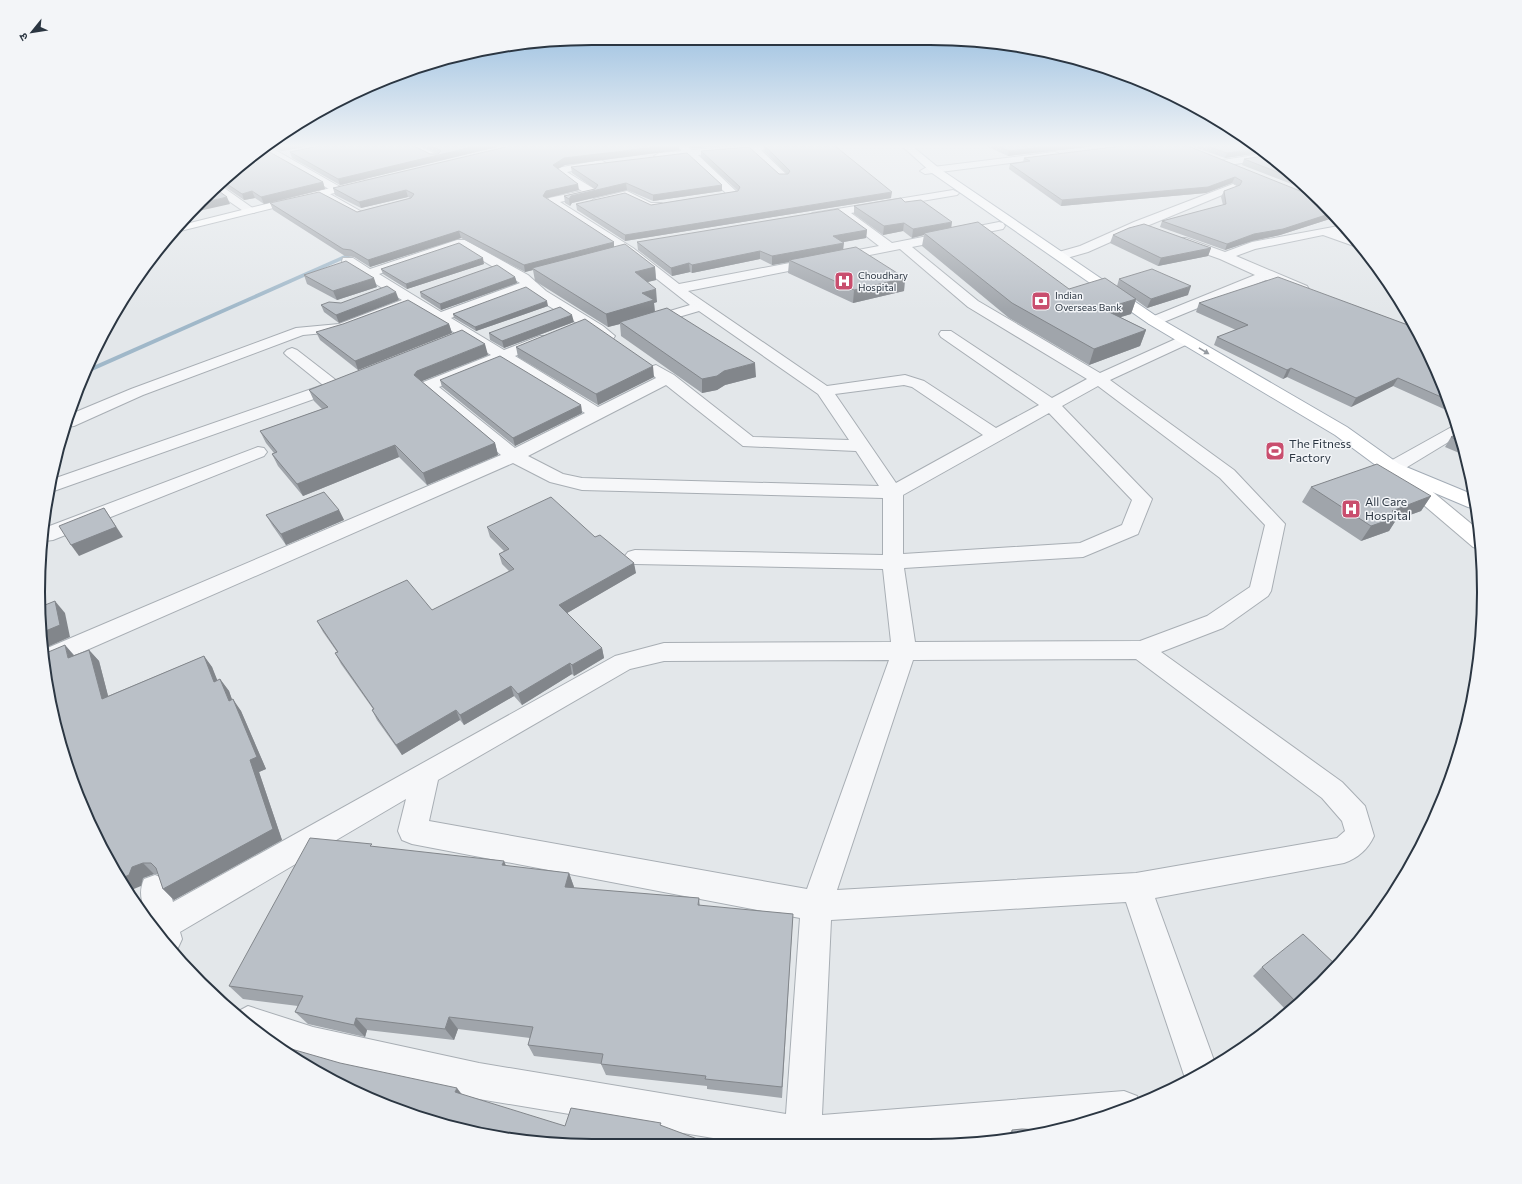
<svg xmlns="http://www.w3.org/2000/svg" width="1522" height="1184" font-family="Commissioner,'Noto Sans Devanagari',sans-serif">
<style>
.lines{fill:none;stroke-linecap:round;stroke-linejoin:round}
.stream{fill:#a0b8c9;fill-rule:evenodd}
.street-casing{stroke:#a8aeb4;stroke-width:2}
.secondary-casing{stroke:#a8aeb4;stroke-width:2}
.primary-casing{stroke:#a3acb6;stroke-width:2}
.street{fill:#f6f7f9;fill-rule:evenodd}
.secondary{fill:#fff;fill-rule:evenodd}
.primary{fill:#fff;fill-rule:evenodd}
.wall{fill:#a0a5ab}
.shaded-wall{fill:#82868b}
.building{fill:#bac0c7;stroke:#82868b}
.oneway{fill:#959aa0}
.labels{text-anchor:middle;stroke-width:3;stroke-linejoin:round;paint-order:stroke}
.far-poi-label{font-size:10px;fill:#2b3642;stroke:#f3f5f8;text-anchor:start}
.poi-label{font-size:12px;fill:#2b3642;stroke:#f3f5f8;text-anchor:start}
.rim{fill:none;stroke:#2b3642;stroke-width:2}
</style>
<rect width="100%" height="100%" fill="#e3e7ea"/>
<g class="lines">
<!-- stream -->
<polygon class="stream" points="356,250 359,252 358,253 92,371 89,372 91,367"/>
<defs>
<g id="street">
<polygon points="408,146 420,146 441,157 440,159 432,159"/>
<polygon points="677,146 687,146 692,150 742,146 775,146 773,148 761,150 789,177 788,179 780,179 750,151 698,155 739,194 737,196 729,196 687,156 659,159 654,156 659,153 682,151"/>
<polygon points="270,147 342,188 343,190 338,193 334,192 264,151"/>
<polygon points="1054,152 1058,153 1059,155 1058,157 925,174 920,171 925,168"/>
<polygon points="1268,153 1274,158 1223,166 1218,163 1223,160"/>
<path d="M601,160L606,163L605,165L567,172L596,190L597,192L596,194L560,202L633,248L679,284L879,246L839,215L813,219L807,216L813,213L953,190L959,193L957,195L851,213L892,243L999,222L1003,223L1005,226L1003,229L912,247L978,301L1100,373L1180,337H1190L1193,340L1190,343L1110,380L1234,470L1285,524L1271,591L1268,596L1223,628L1161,652L1342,782L1365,806L1374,836C1368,849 1358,858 1344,863L1155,898L1216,1066L1207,1072L1186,1081L1126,902L831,920L822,1115L1124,1091L1137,1096L1139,1102L1108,1117L1007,1137L906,1145H755L479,1099L313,1061L282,1051L235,1013L248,1006L313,1027L479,1063L786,1114L800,918L412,844L402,840L398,831L406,799L180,932L182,939L177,950L175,951C159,930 132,906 144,879L155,875L166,879L173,902L615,656L664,643L891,642L883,569L635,564L628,562L624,557L628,552L635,550L883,555V498L582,490L550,482L513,463L48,667L45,649L501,455L419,386L421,383L491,355L411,306L346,331L303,335L143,395L74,426L66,427L71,414L131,389L296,328L339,324L402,300L343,264L342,261L343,258H353L370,269L457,240H465L528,275L546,291L603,326L615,336L613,339H603L547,305L527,290L451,318L504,350L540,336H550L553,339L550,342L515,356L598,407L656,378L648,370L650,367L656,365L674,375L753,437L849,440L818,394L699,311L648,326L643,325L641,322L643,319L690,305L625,254L546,202L549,198L582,191L556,174L555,172L557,168ZM460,247L520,283L441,312L379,274ZM900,249L968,307L1087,379L1052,398L951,331H941L939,334L941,337L1039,405L996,428L924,381L905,375L827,386L688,291ZM502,362L585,413L515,448L439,387ZM666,385L743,446L856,451L879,486L582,478L563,474L528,456ZM904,385L912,387L983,435L896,483L835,394ZM1098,386L1220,478L1265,525L1250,587L1207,616L1140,641L915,642L904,568L1083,557L1138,534L1152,499L1062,406ZM1049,413L1132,500L1122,525L1080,543L903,554V495ZM1136,659L1322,798L1342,821L1345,831L1337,838L1136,873L837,890L913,660ZM889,660L807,889L429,821L438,780L630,669L664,661Z"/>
<polygon points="1233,184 1238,187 1237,189 1142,228 1088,252 1060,260 1054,256 1055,253 1080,246 1134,222"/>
<polygon points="220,185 254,209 256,211 254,213 246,213 213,190"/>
<polygon points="323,190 362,212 364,214 358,217 354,216 319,195 317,193"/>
<polygon points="627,191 651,203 661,203 667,206 665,208 645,209 625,198 598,204 592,201 594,199"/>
<polygon points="1344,225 1350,231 1340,233 1354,238 1360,246 1354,246 1323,235 1255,249 1236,256 1307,286 1309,289 1307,292 1297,292 1266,280 1159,324 1149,324 1147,321 1149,318 1255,275 1220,259 1178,244 1176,241 1178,238 1186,238 1225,252 1252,242"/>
<polygon points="292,348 297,350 337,381 345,382 347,385 345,388 51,492 53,479 323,385 287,356 284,353 287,350"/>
<polygon points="1457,424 1460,435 1399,472 1392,474 1385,472 1383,468 1385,464"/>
<polygon points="258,447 264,448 267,452 264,456 53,540 45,541 47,527"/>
</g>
<g id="secondary">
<polygon points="363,180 367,181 368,183 367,185 176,232 182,225"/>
<polygon points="1392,462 1399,464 1480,531 1480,549 1473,547 1385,472 1383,468 1385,464"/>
</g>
<polygon id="primary" points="902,146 912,146 940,169 1159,318 1347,427 1399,464 1474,495 1477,509 1468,507 1385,472 1335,435 1149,324 932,173"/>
</defs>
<!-- street casing -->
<use href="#street" class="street-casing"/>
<!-- secondary casing -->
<use href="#secondary" class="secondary-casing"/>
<!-- primary casing -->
<use href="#primary" class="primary-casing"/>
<!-- street -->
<use href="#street" class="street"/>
<!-- secondary -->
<use href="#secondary" class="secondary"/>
<!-- primary -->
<use href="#primary" class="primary"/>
</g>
<!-- wall -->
<g class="wall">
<polygon points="270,146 309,146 281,151"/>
<polygon points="422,146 501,146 340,185 292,158 290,152 438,154"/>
<polygon points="577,146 679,150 565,165 558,169 579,190 546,198 614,247 655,267 656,280 647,282 657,302 654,303 655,312 756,377 725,385 717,390 702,393 621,336 620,324 608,327 535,281 533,270 525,272 461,238 370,267 354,257 345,256 273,210 270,203 357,212 410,198 408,197 361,208 335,195 333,188"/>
<polygon points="689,146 728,146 692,148"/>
<polygon points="764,146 835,146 891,198 625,241 577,210 576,204 651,205 738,191 701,157 701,151 779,174 787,174 764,151"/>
<polygon points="986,146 1095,146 1008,156"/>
<polygon points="1122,146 1315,197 1336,217 1280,235 1252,241 1225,250 1160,227 1162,221 1223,205 1221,197 1224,191 1238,186 1232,183 1206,193 1061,206 1009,169 1010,164 1023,162 1024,158"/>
<polygon points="1191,146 1256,146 1267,152 1225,158"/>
<polygon points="266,150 323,182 325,189 264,204 255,198 244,200 221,184"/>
<polygon points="1270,155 1307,190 1242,165 1244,159"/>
<polygon points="571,167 722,185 722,191 653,201 627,190 572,203 570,206 565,203 564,196 595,189 572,173"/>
<polygon points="905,202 951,228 1069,289 1117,286 1119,279 1188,295 1147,308 1136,300 1131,314 1120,317 1146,330 1140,346 1089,365 1009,318 922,246 924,235 912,238 903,231 883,235 854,214 854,206"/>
<polygon points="867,230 866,238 843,242 843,250 905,278 904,291 853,303 788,273 789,262 772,265 760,259 692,273 690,272 672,276 638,250 637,242"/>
<polygon points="1113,235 1211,248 1208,256 1158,266 1110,243"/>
<polygon points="484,264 407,289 383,274 381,269"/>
<polygon points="304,275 377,287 337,300 307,284"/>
<polygon points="515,277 517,283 441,310 421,297 420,292"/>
<polygon points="399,300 339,323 324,312 321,305"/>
<polygon points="1199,303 1416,328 1455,414 1393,386 1351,407 1287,377 1283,379 1214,345 1217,337 1236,330 1196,312"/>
<polygon points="548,306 476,331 454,318 453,314"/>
<polygon points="574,322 504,348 490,340 489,333"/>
<polygon points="449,324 452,333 358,370 320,340 316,332"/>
<polygon points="516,347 654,377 598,405 518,357"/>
<polygon points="488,355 421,381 495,443 498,455 427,485 399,457 303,496 278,466 272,454 274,453 266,443 260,431 322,409 314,401 309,390"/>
<polygon points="440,380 581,405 582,413 515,446 442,387"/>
<polygon points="1459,433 1464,455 1445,447 1451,437"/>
<polygon points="1311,487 1431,496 1421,511 1396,520 1389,531 1361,541 1302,502"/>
<polygon points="339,510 344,520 286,545 272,525 266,515"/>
<polygon points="487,527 595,537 636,573 567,613 602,648 604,658 574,676 572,674 522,705 514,696 464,725 460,720 402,755 377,720 372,710 373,709 341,664 335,653 337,652 323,632 317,621 432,610 509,571 502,564 499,554 504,551 490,537"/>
<polygon points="65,645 74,655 89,650 99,661 108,696 204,656 212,667 217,681 220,679 229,691 232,700 241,711 266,769 259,772 282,840 174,900 163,889 158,874 154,874 143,878 141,886"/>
<polygon points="374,847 506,866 569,873 574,887 573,888 699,898 700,906 793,914 782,1098 707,1089 707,1086 606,1075 601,1064 534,1056 528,1045 530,1038 458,1029 454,1040 367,1030 365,1037 308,1024 295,1012 298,1006 243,999 229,986"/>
<polygon points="1336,965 1295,1008 1289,1013 1253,976 1262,967"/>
<polygon points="1012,1130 1041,1130 1007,1137"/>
</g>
<!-- shaded-wall -->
<g class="shaded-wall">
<polygon points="279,146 309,146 281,151"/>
<polygon points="476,146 501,146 340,185 338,179"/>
<polygon points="666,146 679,146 679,150 565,165 554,171 553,165 564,158"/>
<polygon points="692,146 728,146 692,148"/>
<polygon points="1052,146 1095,146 1008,156 1009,151"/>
<polygon points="1260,148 1267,152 1225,158 1227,153"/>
<polygon points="1235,177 1232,183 1206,193 1061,206 1062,200"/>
<polygon points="323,182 325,189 264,204 261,197"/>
<polygon points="626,183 627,190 572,203 570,206 569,199 571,196"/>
<polygon points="578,184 579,190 547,198 544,202 543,196 546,191"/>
<polygon points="722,185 722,191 653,201 653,195"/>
<polygon points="406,190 408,197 361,208 359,202"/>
<polygon points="252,191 255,198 244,200 242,194"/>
<polygon points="892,192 891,198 625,241 625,235"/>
<polygon points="227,197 230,204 190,213 197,204"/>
<polygon points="1332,213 1336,217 1280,235 1252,241 1225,250 1227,244 1254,234"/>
<polygon points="952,222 951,230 924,233 924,235 912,238 913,229"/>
<polygon points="904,223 903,231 883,235 884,226"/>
<polygon points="867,230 866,238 833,244 833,236"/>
<polygon points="459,231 461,238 370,267 368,260"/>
<polygon points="614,242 614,249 532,268 533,270 525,272 524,265"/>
<polygon points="844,243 843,251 789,260 789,262 772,265 772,256"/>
<polygon points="1211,248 1208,256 1158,266 1161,258"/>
<polygon points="760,251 760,259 692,273 692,265"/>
<polygon points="483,258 484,264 407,289 406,284"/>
<polygon points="689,263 690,272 672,276 671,268"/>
<polygon points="655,267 656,280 636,285 635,272"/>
<polygon points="515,277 517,283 441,310 440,304"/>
<polygon points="374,278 377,287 337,300 333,291"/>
<polygon points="905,278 904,291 853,303 854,290"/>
<polygon points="1191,286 1188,295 1147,308 1151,299"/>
<polygon points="656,289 657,302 654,303 655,314 620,322 620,324 608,327 606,314 642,293"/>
<polygon points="396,292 399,300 339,323 336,315"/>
<polygon points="1136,299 1131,314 1098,324 1103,309"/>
<polygon points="547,301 548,306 476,331 475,327"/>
<polygon points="572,315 574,322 504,348 502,341"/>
<polygon points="449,324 452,333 358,370 355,361"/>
<polygon points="1146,330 1140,346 1089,365 1094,349"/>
<polygon points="485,344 488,355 420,382 414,375 417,371"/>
<polygon points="755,363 756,377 725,385 717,390 702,393 702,379 724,371"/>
<polygon points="653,366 654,377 598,405 596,394"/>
<polygon points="1291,368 1287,377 1283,379 1287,370"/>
<polygon points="1398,378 1393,386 1351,407 1356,398"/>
<polygon points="581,405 582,413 515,446 513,438"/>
<polygon points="495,443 498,455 427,485 423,473"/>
<polygon points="395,445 399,457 303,496 297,484"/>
<polygon points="1431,496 1421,511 1396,520 1389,531 1361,541 1371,526 1392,511"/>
<polygon points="104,508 123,537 79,556 71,545"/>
<polygon points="339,510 344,520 286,545 281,534"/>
<polygon points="634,563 636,573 562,616 559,605"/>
<polygon points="55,601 65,613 70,637 45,648 43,632"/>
<polygon points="65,645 75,657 68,658"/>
<polygon points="602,648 604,658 574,676 572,665"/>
<polygon points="89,650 99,661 112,711 102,699"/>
<polygon points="204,656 212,667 223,694 214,682"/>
<polygon points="570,663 572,674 522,705 518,694"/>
<polygon points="220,679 229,691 237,713 229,701"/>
<polygon points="511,686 514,696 464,725 460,715"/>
<polygon points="233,699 241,711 266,769 259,772 282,840 174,900 163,889 250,760"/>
<polygon points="456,710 460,720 402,755 396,745"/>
<polygon points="504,861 510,875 502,865"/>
<polygon points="143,863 154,874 143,878 141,886 129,891 120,879 132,867"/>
<polygon points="569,873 574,887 570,901 565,887"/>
<polygon points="449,1017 458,1029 454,1040 445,1029"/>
<polygon points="356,1018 367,1030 365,1037 354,1025"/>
<polygon points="457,1088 464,1097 455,1092"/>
</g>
<!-- building -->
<g class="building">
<polygon points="319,146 414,146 430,154 438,154 441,151 432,146 476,146 338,179 290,152"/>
<polygon points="510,146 666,146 564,158 553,165 578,184 546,191 543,196 614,242 524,265 459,231 368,260 351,250 343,249 270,203 319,192 357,212 411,198 414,194 406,190 359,202 333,188"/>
<polygon points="765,146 835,146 892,192 625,235 576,204 625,193 651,205 738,191 740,187 701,151 749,147 779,174 788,174 790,171"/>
<polygon points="998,146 1052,146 1009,151"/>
<polygon points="1122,146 1188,146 1315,197 1332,213 1283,229 1254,234 1227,244 1162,221 1226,204 1224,191 1240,185 1242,181 1235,177 1208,187 1062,200 1010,164 1030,161 1024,158"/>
<polygon points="1207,146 1256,146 1260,148 1227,153"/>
<polygon points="266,150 323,182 261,197 252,191 242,194 224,182"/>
<polygon points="687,153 722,185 653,195 626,183 571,196 569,199 564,196 595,189 598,185 571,167"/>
<polygon points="1270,155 1295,179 1244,159"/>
<polygon points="216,189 227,197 197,204 200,200"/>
<polygon points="901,198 905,202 921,200 952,222 913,229 904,223 884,226 854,206"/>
<polygon points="838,209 867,230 833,236 844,243 772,256 760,251 692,265 689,263 671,268 637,242"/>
<polygon points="978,222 1069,289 1105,278 1136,299 1103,309 1146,330 1094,349 1012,303 924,233"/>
<polygon points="1144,224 1211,248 1161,258 1113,235 1129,228"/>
<polygon points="459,243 483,258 406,284 381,269"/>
<polygon points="625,244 655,267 635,272 656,289 642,293 654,300 606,314 532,268"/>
<polygon points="856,247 905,278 854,290 789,260"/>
<polygon points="346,261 374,278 333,291 304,275"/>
<polygon points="497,265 515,277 440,304 420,292"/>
<polygon points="1152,269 1191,286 1151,299 1119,279"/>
<polygon points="1278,277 1416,328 1448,400 1398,378 1356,398 1291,368 1287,370 1217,337 1248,325 1199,303"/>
<polygon points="387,286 396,292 336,315 321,305 329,302 341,303"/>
<polygon points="526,287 547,301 475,327 453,314"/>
<polygon points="408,300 449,324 355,361 316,332 343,324"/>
<polygon points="560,307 572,315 502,341 489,333"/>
<polygon points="667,308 755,363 724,371 717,376 702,379 620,322"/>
<polygon points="585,319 653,366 596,394 516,347"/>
<polygon points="462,330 485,344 417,371 414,375 495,443 423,473 395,445 297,484 272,454 277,452 260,431 328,407 309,390"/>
<polygon points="500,356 581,405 513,438 440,380"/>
<polygon points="1459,433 1461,442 1451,437"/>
<polygon points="1377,464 1431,496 1392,511 1400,516 1371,526 1311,487"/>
<polygon points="324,492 339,510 281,534 266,515"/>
<polygon points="551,497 595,537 600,535 634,563 559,605 602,648 572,665 570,663 518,694 511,686 460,715 456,710 396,745 372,710 374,709 335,653 338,652 317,621 407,580 432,610 514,569 499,554 509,549 487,527"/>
<polygon points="104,508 116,527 71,545 59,526"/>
<polygon points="55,601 60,625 43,632 40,607"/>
<polygon points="65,645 68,658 89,650 102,699 204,656 214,682 220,679 229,701 233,699 257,757 250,760 273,829 163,889 156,868 151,863 143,863 132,867 129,875 120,879 112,869 57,736 46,653"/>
<polygon points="310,838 372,844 370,846 504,861 502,865 569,873 565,887 699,898 698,905 793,914 782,1087 705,1079 706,1076 601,1064 603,1054 528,1045 533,1027 449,1017 445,1029 356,1018 354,1025 295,1012 303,996 229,986"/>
<polygon points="1303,934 1336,965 1299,1005 1262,967"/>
<polygon points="281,1046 340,1063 457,1088 455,1092 565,1126 571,1108 661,1123 660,1125 716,1146 592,1146 484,1135 380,1104 284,1052 278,1048 280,1048"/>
<polygon points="1022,1129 1041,1130 1012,1136 1012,1130"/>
<polygon points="836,1143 861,1145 836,1145"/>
</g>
<!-- one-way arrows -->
<defs><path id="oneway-solid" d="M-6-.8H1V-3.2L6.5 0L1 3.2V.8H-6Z"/></defs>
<use class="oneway" href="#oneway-solid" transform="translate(1204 351) rotate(31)"/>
<!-- sky -->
<linearGradient id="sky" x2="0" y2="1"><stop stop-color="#8bb6dc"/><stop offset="0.47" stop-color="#f2f4f6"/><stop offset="1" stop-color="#f2f4f6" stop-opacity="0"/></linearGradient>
<rect width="1522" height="311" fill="url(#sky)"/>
<!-- icons -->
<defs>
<symbol id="hospital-square" viewBox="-11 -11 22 22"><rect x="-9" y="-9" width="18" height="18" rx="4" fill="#c94e6e" stroke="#f3f5f8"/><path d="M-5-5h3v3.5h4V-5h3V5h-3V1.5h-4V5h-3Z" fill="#fff"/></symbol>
<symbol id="bank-square" viewBox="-11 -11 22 22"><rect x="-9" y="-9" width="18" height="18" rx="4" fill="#c94e6e" stroke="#f3f5f8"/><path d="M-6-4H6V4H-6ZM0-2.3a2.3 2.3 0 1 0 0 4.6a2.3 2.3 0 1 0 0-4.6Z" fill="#fff"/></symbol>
<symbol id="stadium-square" viewBox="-11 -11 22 22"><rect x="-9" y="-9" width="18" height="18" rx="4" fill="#c94e6e" stroke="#f3f5f8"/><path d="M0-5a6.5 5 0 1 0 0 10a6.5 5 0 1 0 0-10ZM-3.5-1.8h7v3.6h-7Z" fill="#fff"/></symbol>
</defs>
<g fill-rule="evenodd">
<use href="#hospital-square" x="833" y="270" width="22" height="22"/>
<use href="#bank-square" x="1030" y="290" width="22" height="22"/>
<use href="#stadium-square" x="1264" y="440" width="22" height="22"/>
<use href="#hospital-square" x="1340" y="498" width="22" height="22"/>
</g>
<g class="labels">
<!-- far-poi labels -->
<g class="far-poi-label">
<text x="858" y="279">Choudhary<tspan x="858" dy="12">Hospital</tspan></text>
<text x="1055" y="299">Indian<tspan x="1055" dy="12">Overseas Bank</tspan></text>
</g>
<!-- poi labels -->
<g class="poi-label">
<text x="1289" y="448">The Fitness<tspan x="1289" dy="14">Factory</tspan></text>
<text x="1365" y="506">All Care<tspan x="1365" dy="14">Hospital</tspan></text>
</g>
</g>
<!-- crop -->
<path d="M0 0H1522V1184H0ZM592 45H930A547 547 0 0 1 1477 592V592A547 547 0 0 1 930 1139H592A547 547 0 0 1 45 592V592A547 547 0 0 1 592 45Z" fill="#f3f5f8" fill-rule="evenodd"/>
<path class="rim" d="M592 45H930A547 547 0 0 1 1477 592V592A547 547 0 0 1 930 1139H592A547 547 0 0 1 45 592V592A547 547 0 0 1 592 45Z"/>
<!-- north arrow -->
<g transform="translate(32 32) rotate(240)" stroke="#f3f5f8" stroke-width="3" paint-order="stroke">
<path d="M0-3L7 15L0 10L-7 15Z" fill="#2b3642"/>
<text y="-6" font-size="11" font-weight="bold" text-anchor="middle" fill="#2b3642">उ</text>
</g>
</svg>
